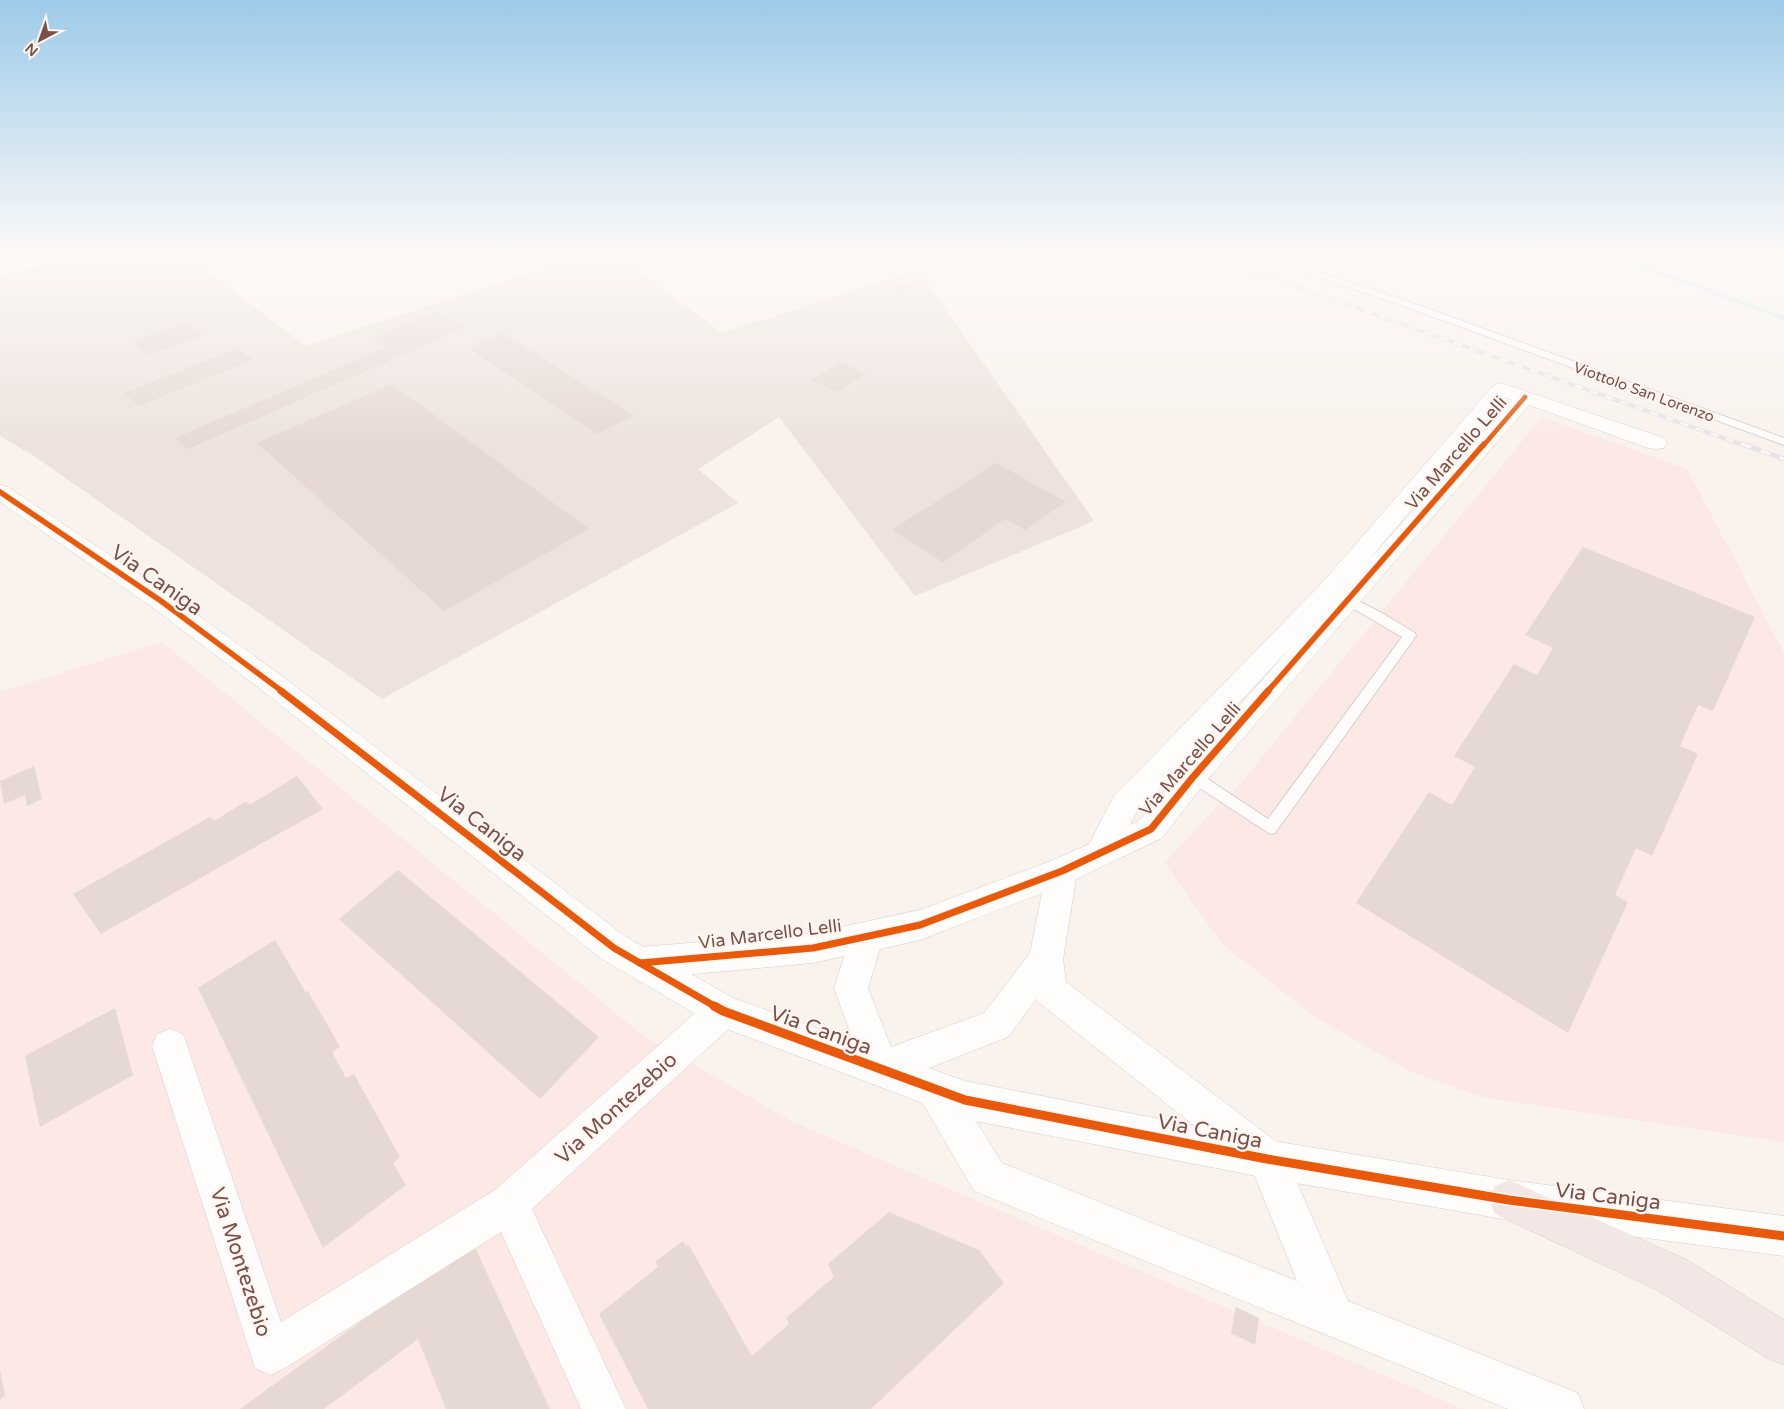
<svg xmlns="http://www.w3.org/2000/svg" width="1784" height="1409" font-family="'Varela Round',sans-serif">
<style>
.commercial{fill:#fce8e4}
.industrial{fill:#ede2dd}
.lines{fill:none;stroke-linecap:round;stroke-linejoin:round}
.stream{fill:#cdedea;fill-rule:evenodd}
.building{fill:#e6d9d4}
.lane-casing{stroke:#d9cdca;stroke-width:2}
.street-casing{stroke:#d9cdca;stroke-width:1}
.secondary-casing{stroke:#daceca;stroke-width:1}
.highway-casing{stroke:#dbcdca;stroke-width:1}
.lane{fill:#fefdfc;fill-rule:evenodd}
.street{fill:#fefdfc;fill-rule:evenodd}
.secondary{fill:#fefdfc;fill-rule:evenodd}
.highway{fill:#f3e7e5;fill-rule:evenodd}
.rail-far1-casing{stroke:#e5e3e6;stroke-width:4}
.rail-casing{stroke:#e5e3e6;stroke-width:5}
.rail-far1{stroke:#fff6f1;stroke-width:2.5;stroke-dasharray:8;stroke-linecap:butt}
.rail{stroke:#fff6f1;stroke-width:3;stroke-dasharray:10;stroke-linecap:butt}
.cycleway-far3-casing{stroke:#fff6f1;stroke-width:6}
.cycleway-far2-casing{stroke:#fff6f1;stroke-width:8}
.cycleway-far1-casing{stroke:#fff6f1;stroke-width:10}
.cycleway-casing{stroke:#fff6f1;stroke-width:12}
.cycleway-far3{stroke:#e8590c;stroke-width:4.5}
.cycleway-far2{stroke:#e8590c;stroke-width:5.5}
.cycleway-far1{stroke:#e8590c;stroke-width:7}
.cycleway{stroke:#e8590c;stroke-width:9}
.labels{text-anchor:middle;stroke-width:4.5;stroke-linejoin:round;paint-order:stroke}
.far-street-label{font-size:15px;fill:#7c5048;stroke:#fff6f1}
.street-label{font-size:18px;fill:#7c5048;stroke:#fff6f1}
.near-street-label{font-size:21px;fill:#7c5048;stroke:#fff6f1}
</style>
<rect width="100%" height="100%" fill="#f9f2ed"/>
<!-- commercial -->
<g class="commercial">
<polygon points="1542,417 1687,469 1784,653 1784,1142 1482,1097 1409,1071 1317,1018 1222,944 1165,863 1224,799 1235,790"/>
<polygon points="162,642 644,1036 791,1121 1463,1409 0,1409 0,692"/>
</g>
<!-- industrial -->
<polygon class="industrial" points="74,252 183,252 305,346 596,252 613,252 722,333 918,270 1094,521 915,596 779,417 698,469 738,503 382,699 34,456 0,436 0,273"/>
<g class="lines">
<!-- stream -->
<polygon class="stream" points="1598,252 1607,252 1784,316 1784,320"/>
</g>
<!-- building -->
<g class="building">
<polygon points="912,281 916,288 902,292 895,286"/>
<polygon points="437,312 464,328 188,449 175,438 387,347 373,338"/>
<polygon points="188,322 204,335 148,356 132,342"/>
<polygon points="503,333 634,416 597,434 468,348"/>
<polygon points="238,348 253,360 139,406 124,393"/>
<polygon points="841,362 866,374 837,392 811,380"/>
<polygon points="392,384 589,529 444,611 257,443"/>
<polygon points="996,463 1066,502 1025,530 1005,519 943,562 892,530"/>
<polygon points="1583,547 1755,617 1713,711 1698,705 1680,746 1698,754 1652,856 1636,848 1615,895 1628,902 1568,1033 1356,903 1429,792 1452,805 1475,767 1454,756 1514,664 1537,675 1553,648 1525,635"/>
<polygon points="34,766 42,799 27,806 25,795 4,804 0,781"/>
<polygon points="297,776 323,809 101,934 73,894 210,817 214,821 245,802 251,804"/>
<polygon points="398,870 599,1037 540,1099 339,919"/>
<polygon points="275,940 306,993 308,991 340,1047 332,1052 346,1078 354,1074 400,1157 393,1163 406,1185 323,1248 198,988"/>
<polygon points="115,1008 133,1075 40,1127 25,1056"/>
<polygon points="889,1212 979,1250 1004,1283 871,1409 648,1409 599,1314 658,1267 655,1262 683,1241 686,1246 688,1244 752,1356 789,1324 786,1318 834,1277 828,1264"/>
<polygon points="472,1241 550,1409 446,1409 418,1339 324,1409 240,1409"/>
<polygon points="1236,1307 1259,1318 1255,1345 1231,1333"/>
<polygon points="0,1369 5,1396 0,1399"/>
</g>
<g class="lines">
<defs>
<g id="lane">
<polygon points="1245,252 1258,252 1407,301 1784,438 1784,445 1401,305"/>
<polygon points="1341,592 1382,613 1415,633 1416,636 1275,833 1270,834 1163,764 1161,760 1163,756 1168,754 1173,756 1268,819 1402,637 1337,599 1335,596 1337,593"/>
</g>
<g id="street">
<polygon points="49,252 77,252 75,256 0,276 0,266"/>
<path d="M1501,383L1664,438L1667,443L1664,448L1656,449L1648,448L1529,405L1203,785L1162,838L1076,879L1063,959L1066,982L1281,1145L1348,1301L1578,1393L1584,1409H1508L974,1191L922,1102L917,1089L922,1076L935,1071L948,1076L1002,1163L1297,1281L1253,1172L1038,1002L1036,999L1008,1037L881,1087L868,1082L834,988L844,956L813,963L640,979L628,974L623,963L628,952L640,947L813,933L920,910L1051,861L1089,844L1114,796L1321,584L1494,385ZM1505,397L1512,400L1369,560ZM1293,645L1183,769L1140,820L1130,825L1136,814ZM1042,893L1030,953L984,1013L891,1047L868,988L880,949L920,940Z"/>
<polygon points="723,994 735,999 740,1011 735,1023 532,1209 626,1409 581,1409 501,1232 285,1368 270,1375 255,1368 152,1046 157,1034 170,1029 183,1034 281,1322 495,1190 711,999"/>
</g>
<polygon id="secondary" points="0,485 8,487 170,595 279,674 626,937 733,998 965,1081 1267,1140 1509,1180 1784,1216 1784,1256 1509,1220 1267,1178 965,1119 711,1023 602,959 259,688 152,607 0,502"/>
<polygon id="highway" points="1509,1180 1687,1260 1784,1320 1784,1365 1769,1359 1657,1290 1495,1214 1489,1200 1495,1186"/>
</defs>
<!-- lane casing -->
<use href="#lane" class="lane-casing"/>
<!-- street casing -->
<use href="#street" class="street-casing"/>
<!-- secondary casing -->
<use href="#secondary" class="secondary-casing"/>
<!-- highway casing -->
<use href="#highway" class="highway-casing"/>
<!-- lane -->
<use href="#lane" class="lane"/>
<!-- street -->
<use href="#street" class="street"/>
<!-- secondary -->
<use href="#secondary" class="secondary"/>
<!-- highway -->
<use href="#highway" class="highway"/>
<defs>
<polyline id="rail-far1" points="1198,252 1746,446"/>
<polyline id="rail" points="1742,444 1784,459"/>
</defs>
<!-- rail-far1 casing -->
<use href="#rail-far1" class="rail-far1-casing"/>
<!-- rail casing -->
<use href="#rail" class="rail-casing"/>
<!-- rail-far1 -->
<use href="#rail-far1" class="rail-far1"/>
<!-- rail -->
<use href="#rail" class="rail"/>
<defs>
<polyline id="cycleway-far3" points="1483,446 1525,397"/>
<g id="cycleway-far2">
<polyline points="0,492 161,601 283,692"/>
<polyline points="1267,692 1484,444"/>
</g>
<g id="cycleway-far1">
<polyline points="281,691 614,948 716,1007"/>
<polyline points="640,963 813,948 920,925 1062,871 1151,829 1193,777 1268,691"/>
</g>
<polyline id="cycleway" points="714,1006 723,1011 965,1100 1267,1159 1509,1200 1784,1236"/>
</defs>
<!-- cycleway-far3 casing -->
<use href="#cycleway-far3" class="cycleway-far3-casing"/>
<!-- cycleway-far2 casing -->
<use href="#cycleway-far2" class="cycleway-far2-casing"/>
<!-- cycleway-far1 casing -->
<use href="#cycleway-far1" class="cycleway-far1-casing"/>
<!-- cycleway casing -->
<use href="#cycleway" class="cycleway-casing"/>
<!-- cycleway-far3 -->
<use href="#cycleway-far3" class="cycleway-far3"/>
<!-- cycleway-far2 -->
<use href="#cycleway-far2" class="cycleway-far2"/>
<!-- cycleway-far1 -->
<use href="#cycleway-far1" class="cycleway-far1"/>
<!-- cycleway -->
<use href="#cycleway" class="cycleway"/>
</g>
<!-- sky -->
<linearGradient id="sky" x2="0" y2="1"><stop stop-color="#9dcbe9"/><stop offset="0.56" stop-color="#fcf9f7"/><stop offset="1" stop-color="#fcf9f7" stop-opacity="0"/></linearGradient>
<rect width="1784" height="449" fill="url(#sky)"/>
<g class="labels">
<!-- far-street labels -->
<g class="far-street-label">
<text transform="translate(1644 392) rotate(20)" y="5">Viottolo San Lorenzo</text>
</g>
<!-- street labels -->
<g class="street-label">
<text transform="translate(1456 453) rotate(-49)" y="6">Via Marcello Lelli</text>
<text transform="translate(1190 759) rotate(-49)" y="6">Via Marcello Lelli</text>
<text transform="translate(770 934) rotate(-7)" y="6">Via Marcello Lelli</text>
</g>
<!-- near-street labels -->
<g class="near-street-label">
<text transform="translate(157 580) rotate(35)" y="7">Via Caniga</text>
<text transform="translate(482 824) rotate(38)" y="7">Via Caniga</text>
<text transform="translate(821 1030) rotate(20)" y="7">Via Caniga</text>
<text transform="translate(616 1108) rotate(-42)" y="7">Via Montezebio</text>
<text transform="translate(1210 1131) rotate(11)" y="7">Via Caniga</text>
<text transform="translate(1608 1196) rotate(7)" y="7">Via Caniga</text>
<text transform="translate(241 1262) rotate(72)" y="7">Via Montezebio</text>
</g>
</g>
<!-- north arrow -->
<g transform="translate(40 40) rotate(221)" stroke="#fff6f1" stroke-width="4" paint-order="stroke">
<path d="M0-4L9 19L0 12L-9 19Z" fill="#7c5048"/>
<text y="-8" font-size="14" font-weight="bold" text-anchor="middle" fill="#7c5048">N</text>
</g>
</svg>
